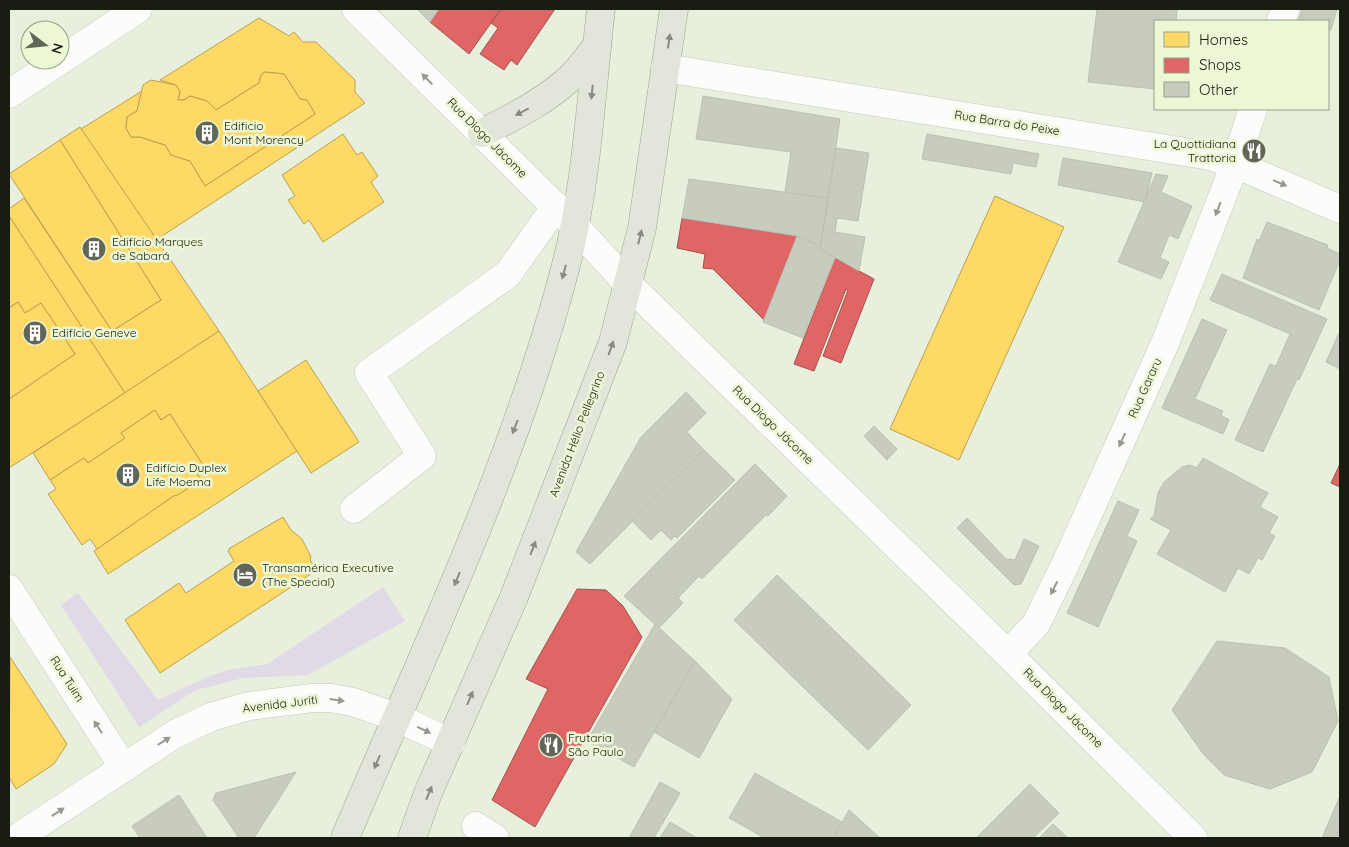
<svg xmlns="http://www.w3.org/2000/svg" width="1349" height="847" font-family="Quicksand,sans-serif">
<style>
.green{fill:#e0dae7}
.homes{fill:#ffd966;stroke:#baa14c}
.shops{fill:#e06666;stroke:#a4504c}
.building{fill:#c7ccbe;stroke:#bbc0b2}
.lines{fill:none;stroke-linecap:round;stroke-linejoin:round}
.minor-casing{stroke:#c5c9bc;stroke-width:29}
.major-casing{stroke:#9ca38c;stroke-width:29}
.minor{stroke:#fcfdfa;stroke-width:28}
.major{stroke:#e2e6da;stroke-width:28}
.oneway{fill:#888c80}
.oneway2{fill:#969891}
.labels{text-anchor:middle;stroke-width:5;stroke-linejoin:round;paint-order:stroke}
.street-label{font-size:12px;fill:#191d11;stroke:#ebf7d5}
.poi-label{font-size:12px;fill:#191d11;stroke:#ebf7d5;text-anchor:start}
</style>
<rect width="100%" height="100%" fill="#e9efdd"/>
<!-- green -->
<polygon class="green" points="383,587 405,621 308,675 243,678 196,690 139,727 61,605 78,593 158,700 205,678 227,670 267,664"/>
<!-- homes -->
<g class="homes">
<polygon points="259,18 289,36 294,32 303,42 316,42 355,80 355,92 365,103 156,240 81,129 142,91 137,111 127,117 126,128 131,137 140,137 165,145 171,155 190,161 205,186 315,114 307,100 300,99 284,74 265,72 261,75 259,83 216,110 207,101 190,96 184,100 178,100 180,92 176,85 160,80"/>
<polygon points="265,72 284,74 300,99 307,100 315,114 205,186 190,161 171,155 165,145 140,137 131,137 126,128 127,117 137,111 143,85 151,80 176,85 180,92 178,100 184,100 190,96 207,101 216,110 259,83 261,75"/>
<polygon points="80,127 219,331 125,393 9,216 9,209 24,198 112,331 161,300 60,140"/>
<polygon points="343,134 357,155 362,152 378,176 371,182 384,202 323,242 309,220 304,224 288,200 295,196 282,175"/>
<polygon points="60,140 161,300 112,331 9,174"/>
<polygon points="995,196 1064,227 959,460 890,429"/>
<polygon points="9,216 125,393 9,468 9,399 75,354 41,303 25,313 18,302 9,308"/>
<polygon points="18,302 25,313 41,303 75,354 9,399 9,308"/>
<polygon points="219,331 297,451 108,574 94,551 175,495 176,496 201,480 195,470 203,465 170,414 161,420 155,410 121,433 125,438 88,463 84,458 50,480 33,453"/>
<polygon points="306,360 359,442 311,473 258,391"/>
<polygon points="155,410 161,420 170,414 203,465 195,470 201,480 176,496 175,495 97,549 90,539 82,545 48,494 56,489 50,480 84,458 88,463 125,438 121,433"/>
<polygon points="283,517 291,530 302,539 311,557 310,560 317,570 160,673 125,620 179,583 186,593 234,561 228,551 230,548"/>
<polygon points="10,657 67,744 54,764 16,789 9,777"/>
</g>
<!-- shops -->
<g class="shops">
<polygon points="439,9 501,9 469,54 430,22"/>
<polygon points="501,9 555,9 517,65 511,60 504,70 480,54 498,28 491,23"/>
<polygon points="682,218 797,236 764,320 713,269 703,268 705,254 677,248"/>
<polygon points="835,258 874,279 841,363 823,356 848,290 846,289 814,371 794,364"/>
<polygon points="1340,464 1340,487 1331,483"/>
<polygon points="577,589 606,590 623,606 642,637 535,827 492,800 548,689 526,679"/>
</g>
<!-- building -->
<g class="building">
<polygon points="417,9 439,9 430,22"/>
<polygon points="1097,9 1177,9 1176,21 1155,21 1155,89 1088,82"/>
<polygon points="1302,9 1337,9 1331,30 1328,29 1328,21 1298,21"/>
<polygon points="703,96 840,119 828,198 785,192 791,152 696,139"/>
<polygon points="927,134 1039,154 1036,167 1013,163 1011,174 922,159"/>
<polygon points="836,148 869,153 858,221 837,218 835,232 865,237 859,271 820,249"/>
<polygon points="1063,158 1152,173 1145,202 1058,185"/>
<polygon points="1156,174 1168,176 1161,192 1192,206 1178,239 1169,235 1160,258 1169,262 1161,279 1118,262"/>
<polygon points="689,179 828,198 820,246 797,236 682,218"/>
<polygon points="1267,222 1328,245 1327,248 1340,254 1340,260 1319,310 1243,278 1257,239 1259,241"/>
<polygon points="797,236 820,246 820,249 835,258 803,338 763,322"/>
<polygon points="1222,274 1327,319 1299,380 1297,379 1263,452 1235,440 1270,364 1276,366 1290,334 1210,300"/>
<polygon points="1202,319 1227,330 1195,399 1223,411 1221,415 1229,420 1223,434 1162,408"/>
<polygon points="1340,331 1340,369 1326,362"/>
<polygon points="686,392 706,413 687,432 704,450 590,564 576,552 641,437"/>
<polygon points="874,426 897,449 887,460 864,436"/>
<polygon points="704,450 735,480 677,538 675,536 671,540 661,530 651,540 632,521"/>
<polygon points="1203,458 1268,493 1260,507 1278,517 1269,533 1275,536 1262,560 1258,558 1249,574 1238,568 1225,592 1157,554 1171,530 1150,519 1154,516 1158,493 1164,482 1182,467 1190,465 1197,468"/>
<polygon points="755,464 787,496 768,516 766,515 702,579 699,576 678,598 683,603 659,628 624,596"/>
<polygon points="1118,501 1139,510 1127,536 1137,541 1098,627 1067,613"/>
<polygon points="967,518 1006,559 1015,560 1024,539 1039,546 1021,584 1014,585 957,528"/>
<polygon points="777,575 911,705 868,750 734,620"/>
<polygon points="655,624 695,661 634,767 587,741"/>
<polygon points="1217,641 1285,648 1329,677 1338,721 1312,772 1270,789 1224,775 1204,755 1172,710"/>
<polygon points="695,661 732,699 699,758 654,732"/>
<polygon points="296,772 254,838 239,838 213,800 216,793"/>
<polygon points="755,773 842,822 833,838 759,838 761,836 729,818"/>
<polygon points="660,782 680,793 654,838 629,838"/>
<polygon points="1030,784 1059,813 1033,838 976,838"/>
<polygon points="179,795 207,838 140,838 132,826"/>
<polygon points="1340,796 1340,838 1322,838"/>
<polygon points="849,810 859,819 880,838 833,838"/>
<polygon points="670,822 697,838 660,838"/>
<polygon points="1053,824 1068,838 1039,838"/>
</g>
<g class="lines">
<defs>
<g id="minor">
<polyline points="356,9 573,224 628,284 1008,654 1193,838"/>
<polyline points="1281,21 1285,9"/>
<polyline points="665,68 1210,156 1235,164 1340,209"/>
<polyline points="9,94 138,9"/>
<polyline points="354,509 422,456 369,373 508,274 556,206"/>
<polyline points="9,589 124,768"/>
<polyline points="1008,654 1036,624 1065,565 1166,341 1235,164 1253,109"/>
<polyline points="476,826 495,838"/>
<polyline points="17,838 175,734 211,717 249,706 312,698 331,698 353,702 396,717 451,743"/>
</g>
<g id="major">
<path d="M482,133C513,117 544,102 570,78C580,69 588,56 597,46"/>
<path d="M345,838C424,651 513,467 565,269C587,185 591,95 601,9"/>
<polyline points="412,838 428,793 514,597 613,342 642,228 674,9"/>
</g>
</defs>
<!-- minor casing -->
<use href="#minor" class="minor-casing"/>
<!-- major casing -->
<use href="#major" class="major-casing"/>
<!-- minor -->
<use href="#minor" class="minor"/>
<!-- major -->
<use href="#major" class="major"/>
</g>
<!-- one-way arrows -->
<defs><path id="oneway-solid" d="M-6-.8H1V-3.2L6.5 0L1 3.2V.8H-6Z" transform="scale(1.25)"/></defs>
<g class="oneway">
<use href="#oneway-solid" transform="translate(669 41) rotate(-82)"/>
<use href="#oneway-solid" transform="translate(592 92) rotate(96)"/>
<use href="#oneway-solid" transform="translate(522 112) rotate(152)"/>
<use href="#oneway-solid" transform="translate(640 237) rotate(-76)"/>
<use href="#oneway-solid" transform="translate(564 272) rotate(105)"/>
<use href="#oneway-solid" transform="translate(611 348) rotate(-70)"/>
<use href="#oneway-solid" transform="translate(515 427) rotate(111)"/>
<use href="#oneway-solid" transform="translate(533 548) rotate(-69)"/>
<use href="#oneway-solid" transform="translate(457 579) rotate(112)"/>
<use href="#oneway-solid" transform="translate(470 698) rotate(-67)"/>
<use href="#oneway-solid" transform="translate(377 762) rotate(113)"/>
<use href="#oneway-solid" transform="translate(429 793) rotate(-68)"/>
</g>
<g class="oneway2">
<use href="#oneway-solid" transform="translate(427 79) rotate(-135)"/>
<use href="#oneway-solid" transform="translate(1280 183) rotate(23)"/>
<use href="#oneway-solid" transform="translate(1218 209) rotate(111)"/>
<use href="#oneway-solid" transform="translate(1122 440) rotate(114)"/>
<use href="#oneway-solid" transform="translate(1054 588) rotate(117)"/>
<use href="#oneway-solid" transform="translate(337 700) rotate(8)"/>
<use href="#oneway-solid" transform="translate(98 727) rotate(-123)"/>
<use href="#oneway-solid" transform="translate(424 730) rotate(25)"/>
<use href="#oneway-solid" transform="translate(164 741) rotate(-32)"/>
<use href="#oneway-solid" transform="translate(58 812) rotate(-33)"/>
</g>
<!-- icons -->
<defs>
<symbol id="building-disc" viewBox="-11 -11 22 22"><circle r="9.5" fill="#626658" stroke="#ebf7d5"/><path d="M-4-6H4V6H1V3H-1V6H-4ZM-2.5-4.3h1.7v1.8h-1.7ZM.8-4.3h1.7v1.8H.8ZM-2.5-1h1.7V.8h-1.7ZM.8-1h1.7V.8H.8Z" fill="#fff"/></symbol>
<symbol id="restaurant-disc" viewBox="-11 -11 22 22"><circle r="9.5" fill="#626658" stroke="#ebf7d5"/><path d="M-5-6h1v4h1v-4h1v4h1v-4h1v5L-1.5 .5V6h-2V.5L-5-1ZM5-6V6H3V1.5H1.5Q1.5-4 5-6Z" fill="#fff"/></symbol>
<symbol id="hotel-disc" viewBox="-11 -11 22 22"><circle r="9.5" fill="#626658" stroke="#ebf7d5"/><path d="M-6-4.5h1.5V1H6V5H4.5V3h-9V5H-6ZM-4 0a1.8 1.8 0 1 1 3.6 0ZM.5 0V-2.5h3Q6-2.5 6 0Z" fill="#fff"/></symbol>
</defs>
<g fill-rule="evenodd">
<use href="#building-disc" x="193" y="119" width="28" height="28"/>
<use href="#restaurant-disc" x="1240" y="137" width="28" height="28"/>
<use href="#building-disc" x="80" y="235" width="28" height="28"/>
<use href="#building-disc" x="21" y="319" width="28" height="28"/>
<use href="#building-disc" x="114" y="461" width="28" height="28"/>
<use href="#hotel-disc" x="231" y="561" width="28" height="28"/>
<use href="#restaurant-disc" x="537" y="731" width="28" height="28"/>
</g>
<g class="labels">
<!-- street labels -->
<g class="street-label">
<text transform="translate(1007 123) rotate(9)" y="4">Rua Barra do Peixe</text>
<text transform="translate(487 138) rotate(45)" y="4">Rua Diogo Jácome</text>
<text transform="translate(1145 388) rotate(-66)" y="4">Rua Gararu</text>
<text transform="translate(773 425) rotate(44)" y="4">Rua Diogo Jácome</text>
<text transform="translate(577 434) rotate(-69)" y="4">Avenida Hélio Pellegrino</text>
<text transform="translate(67 679) rotate(57)" y="4">Rua Tuim</text>
<text transform="translate(280 704) rotate(-7)" y="4">Avenida Juriti</text>
<text transform="translate(1063 708) rotate(45)" y="4">Rua Diogo Jácome</text>
</g>
<!-- poi labels -->
<g class="poi-label">
<text x="224" y="130">Edificio<tspan x="224" dy="14">Mont Morency</tspan></text>
<text x="1236" y="148" text-anchor="end">La Quottidiana<tspan x="1236" dy="14">Trattoria</tspan></text>
<text x="112" y="246">Edifício Marques<tspan x="112" dy="14">de Sabará</tspan></text>
<text x="52" y="337">Edifício Geneve</text>
<text x="146" y="472">Edifício Duplex<tspan x="146" dy="14">Life Moema</tspan></text>
<text x="262" y="572">Transamérica Executive<tspan x="262" dy="14">(The Special)</tspan></text>
<text x="568" y="742">Frutaria<tspan x="568" dy="14">São Paulo</tspan></text>
</g>
</g>
<!-- border -->
<rect width="1349" height="847" fill="none" stroke="#191d11" stroke-width="20"/>
<!-- legend -->
<rect x="1154" y="20" width="175" height="90" fill="#ebf7d5" stroke="#97a087"/>
<rect x="1164" y="32" width="25" height="15" fill="#ffd966" stroke="#97a087"/>
<text x="1199" y="45" font-size="15" fill="#191d11">Homes</text>
<rect x="1164" y="58" width="25" height="15" fill="#e06666" stroke="#97a087"/>
<text x="1199" y="70" font-size="15" fill="#191d11">Shops</text>
<rect x="1164" y="82" width="25" height="15" fill="#c7ccbe" stroke="#97a087"/>
<text x="1199" y="95" font-size="15" fill="#191d11">Other</text>
<!-- north arrow -->
<g transform="translate(45 45) rotate(106)"><circle r="24" fill="#ebf7d5" stroke="#97a087"/>
<path d="M0-4L9 19L0 12L-9 19Z" fill="#626658"/>
<text y="-8" font-size="14" font-weight="bold" text-anchor="middle" fill="#191d11">N</text>
</g>
</svg>
